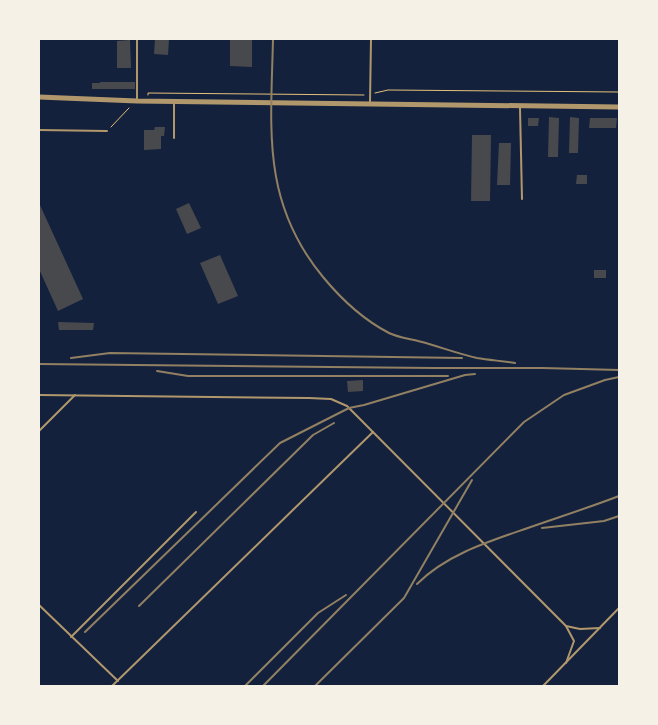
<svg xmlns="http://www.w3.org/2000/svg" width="658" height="725" font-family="Mulish,sans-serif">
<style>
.building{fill:#48494c}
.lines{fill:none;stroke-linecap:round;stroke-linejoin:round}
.path{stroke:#e5c07b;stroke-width:1}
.service{stroke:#b1986c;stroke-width:2}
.tertiary{stroke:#b1986c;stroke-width:5}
.rail{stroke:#918062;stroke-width:2}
</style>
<rect width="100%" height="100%" fill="#14213d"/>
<!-- building -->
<g class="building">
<polygon points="155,39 169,39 168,55 154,54"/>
<polygon points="230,39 252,39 252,67 230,66"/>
<polygon points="130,40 131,68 117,68 117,41"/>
<polygon points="100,82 135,82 135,89 92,89 92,83 100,83"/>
<polygon points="549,117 559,118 558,157 548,157"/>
<polygon points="570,117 579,118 578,153 569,153"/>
<polygon points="528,118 539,118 538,126 528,126"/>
<polygon points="590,118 617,118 616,128 589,128"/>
<polygon points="155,127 165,127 164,136 161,136 161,149 144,150 144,130 154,130"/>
<polygon points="472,135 491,135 490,201 471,201"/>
<polygon points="499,143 511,143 510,185 497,185"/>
<polygon points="577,175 587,175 587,184 576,184"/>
<polygon points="39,203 83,299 58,311 39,269"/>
<polygon points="189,203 201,228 187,234 176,209"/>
<polygon points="220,255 238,296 218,304 200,263"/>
<rect x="594" y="270" width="12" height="8"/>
<polygon points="58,322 94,323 93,330 59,330"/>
<polygon points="363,380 363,391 348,392 347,381"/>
</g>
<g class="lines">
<!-- path -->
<g class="path">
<polyline points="375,93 388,90 619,92"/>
<polyline points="148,95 148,93 364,95"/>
<polyline points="111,127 129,108"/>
</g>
<!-- service -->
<g class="service">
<polyline points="137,39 137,101"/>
<polyline points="370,102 371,39"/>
<polyline points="520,108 522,199"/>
<polyline points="39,130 107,131"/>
<polyline points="174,138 174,104"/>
<polyline points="39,395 309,398 331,399 347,406 566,626 580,629 600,628"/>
<polyline points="39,431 75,395"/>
<polyline points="39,605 118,681"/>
<polyline points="71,637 196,512"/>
<polyline points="566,663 574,641 566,626"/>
<polyline points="112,686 373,432"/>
<polyline points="543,686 619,608"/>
</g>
<!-- tertiary -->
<polyline class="tertiary" points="39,97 137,101 619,107"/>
<!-- rail -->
<g class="rail">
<path d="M273,39C271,129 261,202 323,277C342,300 362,319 389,333C399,338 412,339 422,342C440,347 459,354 477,358C489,360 502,361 515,363"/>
<polyline points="71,358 110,353 462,358"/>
<polyline points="39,364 433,368 543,368 619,370"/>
<polyline points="157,371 188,376 448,376"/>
<polyline points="542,528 604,521 619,516"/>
<path d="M417,584C446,555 487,542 525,529C556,518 588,508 619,496"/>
<polyline points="139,606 313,435 334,423"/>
<polyline points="85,632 280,443 349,408 364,405 465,375 475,374"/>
<polyline points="245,686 318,613 346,595"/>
<polyline points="263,686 524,422 564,395 605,380 619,377"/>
<polyline points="315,686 404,598 472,480"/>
</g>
</g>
<!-- border -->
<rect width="658" height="725" fill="none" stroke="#f6f1e7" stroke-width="80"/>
</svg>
